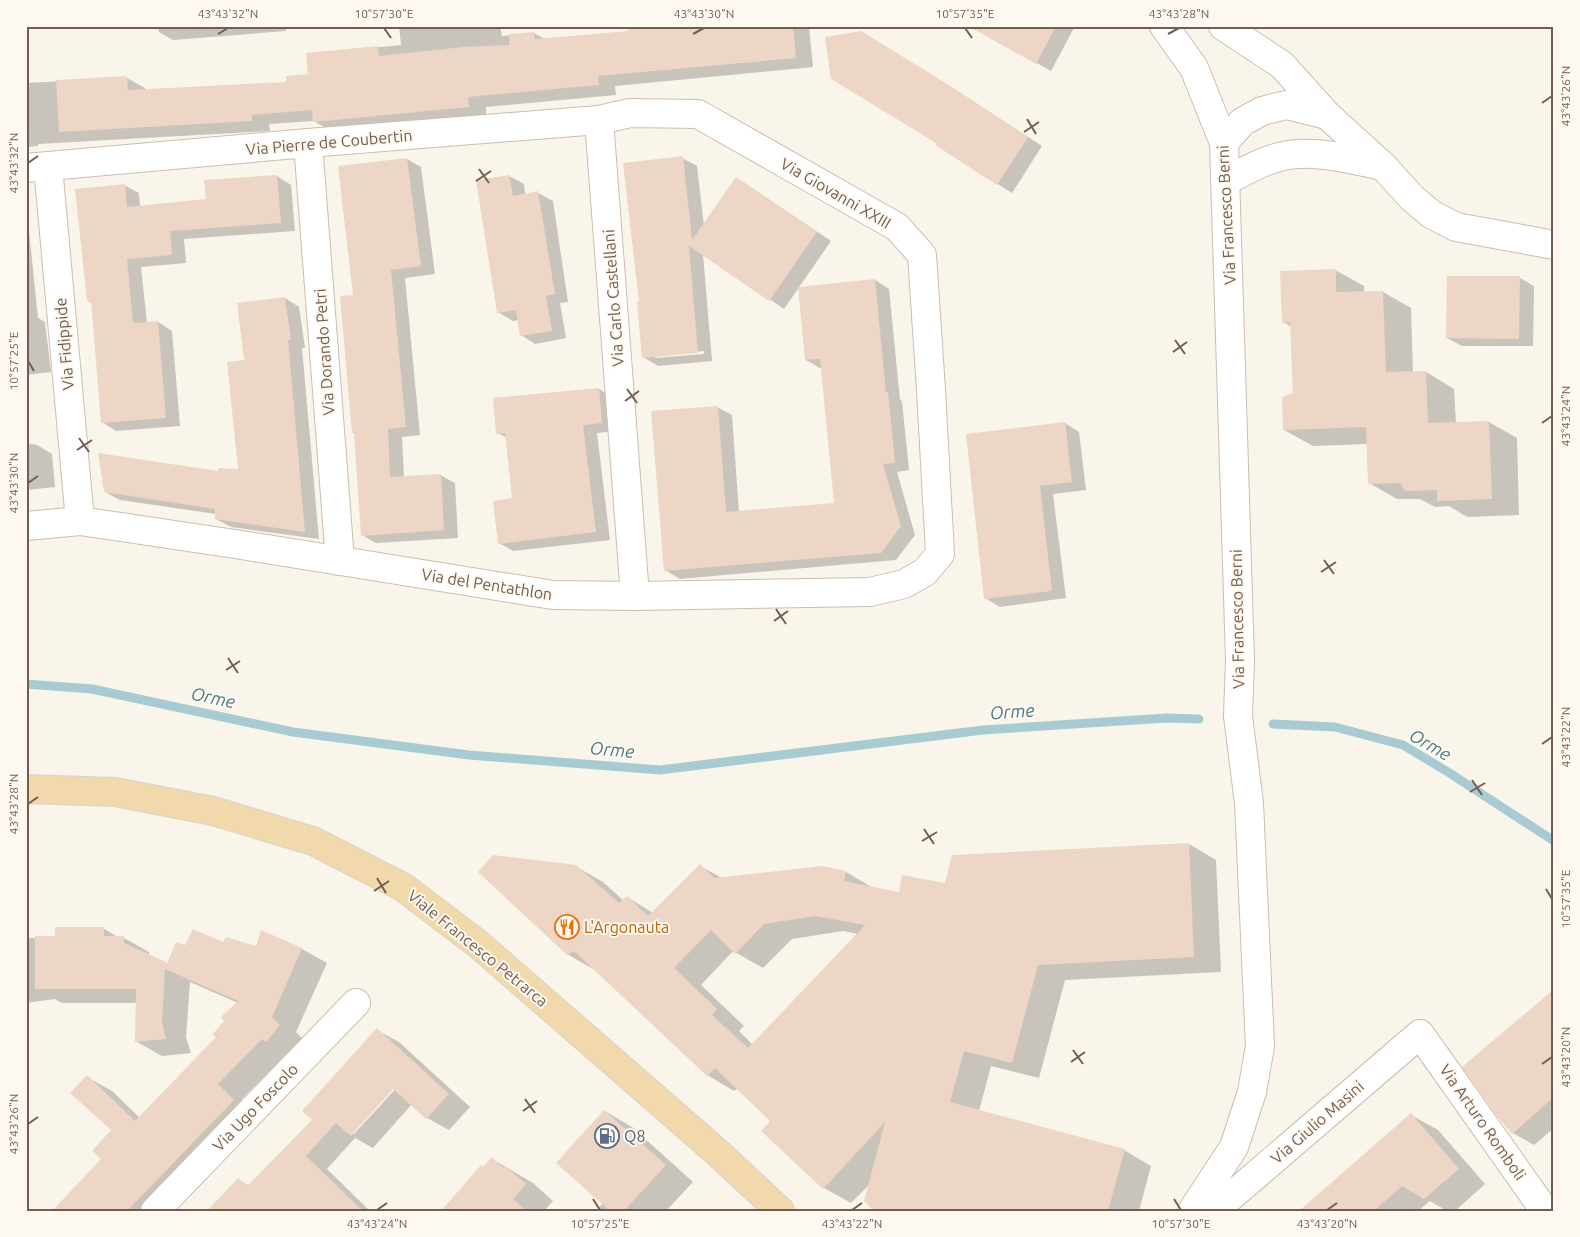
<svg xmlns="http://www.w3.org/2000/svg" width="1580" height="1237" font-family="Ubuntu,sans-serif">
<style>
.shadow{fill:#0003;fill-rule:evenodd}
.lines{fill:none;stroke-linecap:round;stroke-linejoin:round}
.stream{stroke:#a8cbd3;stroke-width:9}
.building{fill:#edd6c5;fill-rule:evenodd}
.minor-casing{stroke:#ccbdb1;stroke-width:30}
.primary-casing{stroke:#d8d2ce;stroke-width:30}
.minor{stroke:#fff;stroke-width:28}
.primary{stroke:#f1d9ab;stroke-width:28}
.ticks{fill:none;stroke:#735d50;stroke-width:2}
.labels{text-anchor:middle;stroke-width:4;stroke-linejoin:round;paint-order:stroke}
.street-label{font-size:16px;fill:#735d50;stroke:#fdf9f1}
.food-label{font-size:16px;fill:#c56008;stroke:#fdf9f1;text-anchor:start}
.service-label{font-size:16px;fill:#4e5e75;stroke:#fdf9f1;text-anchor:start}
.water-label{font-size:18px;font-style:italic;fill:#4c7983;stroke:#fdf9f1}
.neatline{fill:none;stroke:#735d50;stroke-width:2}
.ticks-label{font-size:12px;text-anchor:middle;fill:#735d50}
</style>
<rect width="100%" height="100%" fill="#faf5eb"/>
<!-- shadow -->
<g class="shadow">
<polygon points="158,26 286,26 286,31 173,40 159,32"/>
<polygon points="399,26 500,26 502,36 534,33 545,39 630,32 629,26 809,26 813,67 615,86 616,95 486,107 486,116 332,132 314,121 269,124 270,131 38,144 38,146 26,147 26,83 127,78 145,88 145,91 287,83 310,75 308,54 401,45"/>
<polygon points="970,26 1075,26 1051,71"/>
<polygon points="959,92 1042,146 1012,193 936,145"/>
<path d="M682,158L697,166L704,226L737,178L831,241L784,309L703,254L712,361L658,366L643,357L640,303ZM704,351V354L655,358V356Z"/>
<polygon points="407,159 421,167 435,274 405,278 420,435 402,437 404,477 440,475 455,483 458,538 376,543 362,535 355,296"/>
<polygon points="277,176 291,185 295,231 184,239 186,263 141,267 147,323 158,322 172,331 180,426 116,431 102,422 92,303 88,301 124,185 139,193 140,207 207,200"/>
<polygon points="509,176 524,184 525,195 538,193 553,201 568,302 560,303 566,338 535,344 521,335 518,320 513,321 498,312 477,181"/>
<polygon points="26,202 38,318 45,322 51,372 26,375"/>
<polygon points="1335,270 1364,286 1364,293 1383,292 1411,308 1413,373 1426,372 1454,389 1456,423 1489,422 1517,438 1519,515 1467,517 1449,506 1435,507 1420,499 1397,499 1369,483 1367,444 1313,446 1284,430 1294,394 1292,327 1283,322"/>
<polygon points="1520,278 1534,286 1533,346 1462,346 1447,338"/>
<polygon points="875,280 889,289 900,400 902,401 909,470 897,472 915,535 896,560 680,579 665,570 717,407 732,415 739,512 835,504 822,368 820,368 806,360"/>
<polygon points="285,298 299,307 305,348 302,348 319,539 231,527 216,519 216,514 120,500 105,492 219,473 240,471 246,361"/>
<polygon points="599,389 613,398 616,431 597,433 610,540 513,551 499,543 514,499 507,438 498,433"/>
<polygon points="1065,423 1079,432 1086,490 1053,494 1066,598 1000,607 985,598"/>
<polygon points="26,443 37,445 52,454 55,487 26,490"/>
<path d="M1189,844L1216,860L1221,972L1065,980L1039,1078L991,1066L979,1111L1124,1150L1151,1166L1139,1211H876L870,1184L851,1203L824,1188L772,1121L738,1088L734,1091L707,1075L595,970L567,954L575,866L603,882L624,901L627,897L653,913L700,866L722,878L846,872L873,888L900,893ZM843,931L859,934L753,1045L739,1031L744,1026L701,985L733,951L763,968L792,939Z"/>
<polygon points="103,928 119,938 124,938 149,952 149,956 168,965 185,947 224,943 256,948 302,949 327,963 296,1032 304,1040 291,1056 287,1053 242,1099 259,1115 166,1211 54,1211 103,1159 113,1130 87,1077 112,1091 140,1118 217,1037 214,1035 238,1003 190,982 186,1037 191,1053 162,1056 137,1042 137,1003 62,1003 55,999 26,1003 26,938 56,938"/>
<polygon points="1554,1003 1554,1128 1534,1145 1513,1133"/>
<path d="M377,1030L399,1042L470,1107L449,1130L427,1118L412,1104L373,1148L355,1138L327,1169L370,1211H208L238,1179L249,1186L313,1120ZM397,1084L399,1085L354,1134H351Z"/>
<polygon points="605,1111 632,1127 693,1182 666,1211 596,1211 603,1203"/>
<polygon points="1411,1115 1438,1130 1485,1184 1455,1211 1447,1211 1430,1201 1418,1211 1301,1211"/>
<polygon points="492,1159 533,1183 553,1201 544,1211 443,1211"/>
</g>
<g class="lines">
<!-- stream -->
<g class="stream">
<polyline points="26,684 92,689 293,732 469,755 660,770 983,730 1167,718 1199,719"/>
<polyline points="1273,724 1335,727 1403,745 1448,772 1554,841"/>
</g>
</g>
<!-- building -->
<g class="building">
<polygon points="628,26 793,26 796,58 598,76 599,85 468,97 469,107 313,122 312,110 252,115 252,121 59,132 56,80 127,76 128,90 286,82 286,76 308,74 306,53 378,46 379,56 463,47 509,45 509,34 534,32 535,39 628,31"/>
<polygon points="968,26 1056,26 1036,64"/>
<polygon points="861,31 944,82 1028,137 997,185 935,145 936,143 831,79 825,37"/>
<polygon points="683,156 692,240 736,177 817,232 769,301 689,246 698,353 642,358 637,302 639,302 623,163"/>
<polygon points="407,158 421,266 391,270 406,427 388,429 390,477 441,474 444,530 361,536 354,433 352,433 340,296 353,295 338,166"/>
<polygon points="277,175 281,223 170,231 172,255 127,259 133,323 158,321 166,418 101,423 91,301 87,301 75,189 125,184 127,207 206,199 204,180"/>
<polygon points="509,175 513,196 538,191 555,294 546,296 552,331 520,336 516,310 497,313 476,180"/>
<polygon points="1336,269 1336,292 1383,291 1386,372 1426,371 1428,423 1489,421 1492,499 1437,501 1437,490 1405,491 1400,483 1368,484 1366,427 1283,430 1282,397 1293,393 1290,322 1282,323 1280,271"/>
<polygon points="1447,276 1520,276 1519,339 1446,338"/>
<polygon points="875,279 886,392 888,392 895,463 883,464 901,526 881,553 664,571 651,411 718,406 726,512 834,503 820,359 805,360 798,287"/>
<polygon points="285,297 291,340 288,340 305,532 215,519 215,509 104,492 98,453 218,471 218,468 238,469 227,362 244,360 237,303"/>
<polygon points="599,388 602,423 583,425 596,532 498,544 493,501 512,498 505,433 496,434 493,398"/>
<polygon points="1065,422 1072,482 1040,486 1052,591 984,599 966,434"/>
<path d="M1189,843L1194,957L1038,965L1012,1063L964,1051L950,1102L1125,1149L1108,1211H874L864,1201L885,1122L823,1189L761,1131L770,1121L715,1068L707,1076L574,951L567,955L478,872L493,855L576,865L619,903L627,896L648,916L700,864L714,878L823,866L846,871L844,881L899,892L902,875L945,883L952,855ZM815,916L865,925L748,1048L712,1015L717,1009L674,968L711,930L735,954L764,924Z"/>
<polygon points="55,927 104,927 104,936 124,936 124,943 166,962 166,966 176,942 185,945 193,929 223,942 226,937 256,946 261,930 302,948 272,1017 280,1025 266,1042 262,1039 218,1084 234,1100 127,1211 52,1211 101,1159 92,1151 111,1130 70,1093 87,1075 135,1121 218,1035 212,1035 224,1021 221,1017 238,1001 165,969 162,1022 166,1039 135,1042 136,989 35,989 35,936 55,936"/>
<polygon points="1554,989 1554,1097 1512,1134 1497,1116 1462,1067"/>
<polygon points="377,1028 449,1094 426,1119 393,1089 351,1136 336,1123 306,1156 363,1211 207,1211 238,1178 247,1186 312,1120 302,1111"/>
<polygon points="604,1110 666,1165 624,1211 610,1211 556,1163"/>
<polygon points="1411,1113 1459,1169 1424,1199 1402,1186 1374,1211 1299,1211"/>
<polygon points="492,1157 503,1168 505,1166 526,1184 513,1199 526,1211 441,1211 481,1165 483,1167"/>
</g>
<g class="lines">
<defs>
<g id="minor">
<polyline points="1164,26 1194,68 1224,143 1240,660 1238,716 1249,803 1260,1046 1252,1092 1234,1147 1192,1211"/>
<path d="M1223,26L1282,65L1327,115L1383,166C1356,161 1326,152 1298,154C1273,155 1248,169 1226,181"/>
<polyline points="599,120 635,596"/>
<polyline points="308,143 340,561"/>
<polyline points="1224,143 1242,122 1262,111 1286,105 1327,115"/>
<polyline points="48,166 80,521"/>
<polyline points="1383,166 1412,198 1431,214 1456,227 1554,245"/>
<polyline points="26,168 308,143 599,120 630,113 698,114 897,227 922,255 931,390 940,554 925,572 904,584 870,592 635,596 553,595 235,544 80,521 26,526"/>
<polyline points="155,1211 356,1003"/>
<polyline points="1214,1211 1420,1034 1545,1211"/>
</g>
<polyline id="primary" points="26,789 115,792 213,811 313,841 403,887 478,944 718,1153 780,1211"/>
</defs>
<!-- minor casing -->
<use href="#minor" class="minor-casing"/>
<!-- primary casing -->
<use href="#primary" class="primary-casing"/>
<!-- minor -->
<use href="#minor" class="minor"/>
<!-- primary -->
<use href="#primary" class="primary"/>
</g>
<!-- ticks -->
<path class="ticks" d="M384,28L391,38M965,28L972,38M218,34L228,28M693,34L704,28M1168,34L1179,28M1542,103L1552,96M1027,119L1036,134M1024,132L1039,122M28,163L38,156M479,169L489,183M476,181L491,171M1175,340L1185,354M1173,352L1187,342M28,361L34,371M627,389L637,403M625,401L639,391M1542,423L1552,416M79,438L89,452M77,450L92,440M28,483L38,476M1324,560L1334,574M1321,572L1336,562M776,609L786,624M774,621L788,611M228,658L238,673M226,670L240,661M1542,744L1552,737M1472,780L1482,795M1470,792L1485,783M28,804L38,797M924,829L934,844M922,841L937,832M377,878L386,893M1546,889L1552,899M374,891L389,881M1073,1050L1083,1064M1071,1062L1085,1052M1542,1064L1552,1057M525,1099L535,1113M523,1111L537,1101M28,1124L38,1117M593,1199L600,1210M1174,1199L1181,1210M377,1210L387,1203M852,1210L862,1203M1327,1210L1337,1203"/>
<!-- icons -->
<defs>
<symbol id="restaurant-ring" viewBox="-11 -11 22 22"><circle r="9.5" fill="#fdf9f1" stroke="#e8710a" stroke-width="1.5"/><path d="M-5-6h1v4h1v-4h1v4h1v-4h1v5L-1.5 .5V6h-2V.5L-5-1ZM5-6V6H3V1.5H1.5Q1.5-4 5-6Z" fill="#e8710a"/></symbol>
<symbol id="fuel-ring" viewBox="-11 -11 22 22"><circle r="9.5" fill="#fdf9f1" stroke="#5c6f8a" stroke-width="1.5"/><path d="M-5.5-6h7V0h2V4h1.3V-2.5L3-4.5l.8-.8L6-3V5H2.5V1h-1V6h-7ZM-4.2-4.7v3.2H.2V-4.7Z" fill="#5c6f8a"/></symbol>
</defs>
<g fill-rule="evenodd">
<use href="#restaurant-ring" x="553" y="913" width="28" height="28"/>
<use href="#fuel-ring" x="593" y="1122" width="28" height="28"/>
</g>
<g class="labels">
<!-- street labels -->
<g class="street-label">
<text transform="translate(329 142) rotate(-5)" y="6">Via Pierre de Coubertin</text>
<text transform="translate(836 193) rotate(30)" y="6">Via Giovanni XXIII</text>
<text transform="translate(1226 215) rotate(-93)" y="6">Via Francesco Berni</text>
<text transform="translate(613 298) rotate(-94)" y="6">Via Carlo Castellani</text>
<text transform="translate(64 344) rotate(-95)" y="6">Via Fidippide</text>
<text transform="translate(324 352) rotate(-94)" y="6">Via Dorando Petri</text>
<text transform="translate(487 584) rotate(9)" y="6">Via del Pentathlon</text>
<text transform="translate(1237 619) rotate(-91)" y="6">Via Francesco Berni</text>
<text transform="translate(478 948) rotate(39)" y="6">Viale Francesco Petrarca</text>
<text transform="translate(255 1107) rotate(-46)" y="6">Via Ugo Foscolo</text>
<text transform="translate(1317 1122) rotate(-41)" y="6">Via Giulio Masini</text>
<text transform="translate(1483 1122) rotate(55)" y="6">Via Arturo Romboli</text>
</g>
<!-- food labels -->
<g class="food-label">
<text x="584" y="933">L'Argonauta</text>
</g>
<!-- service labels -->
<g class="service-label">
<text x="624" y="1142">Q8</text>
</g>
<!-- water labels -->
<g class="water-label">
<text transform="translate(213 698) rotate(12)" y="6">Orme</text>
<text transform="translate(1012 712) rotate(-4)" y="6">Orme</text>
<text transform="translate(1430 745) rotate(30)" y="6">Orme</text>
<text transform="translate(612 750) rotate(5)" y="6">Orme</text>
</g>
</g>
<!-- border -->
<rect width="1580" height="1237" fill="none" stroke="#fdf9f1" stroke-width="55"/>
<rect x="28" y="28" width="1524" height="1182" class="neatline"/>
<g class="ticks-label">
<text x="228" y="18">43°43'32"N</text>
<text x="384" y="18">10°57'30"E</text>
<text x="704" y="18">43°43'30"N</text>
<text x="965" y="18">10°57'35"E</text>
<text x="1179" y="18">43°43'28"N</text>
<text transform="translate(1566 96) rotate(-90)" y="4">43°43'26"N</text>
<text transform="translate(14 163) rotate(-90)" y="4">43°43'32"N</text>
<text transform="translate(14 361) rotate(-90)" y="4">10°57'25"E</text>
<text transform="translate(1566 416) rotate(-90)" y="4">43°43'24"N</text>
<text transform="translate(14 483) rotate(-90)" y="4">43°43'30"N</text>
<text transform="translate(1566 737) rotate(-90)" y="4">43°43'22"N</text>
<text transform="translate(14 804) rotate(-90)" y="4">43°43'28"N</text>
<text transform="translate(1566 899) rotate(-90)" y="4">10°57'35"E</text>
<text transform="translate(1566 1057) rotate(-90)" y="4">43°43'20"N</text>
<text transform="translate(14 1124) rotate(-90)" y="4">43°43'26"N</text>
<text x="377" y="1228">43°43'24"N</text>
<text x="600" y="1228">10°57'25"E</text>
<text x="852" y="1228">43°43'22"N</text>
<text x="1181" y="1228">10°57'30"E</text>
<text x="1327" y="1228">43°43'20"N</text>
</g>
</svg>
